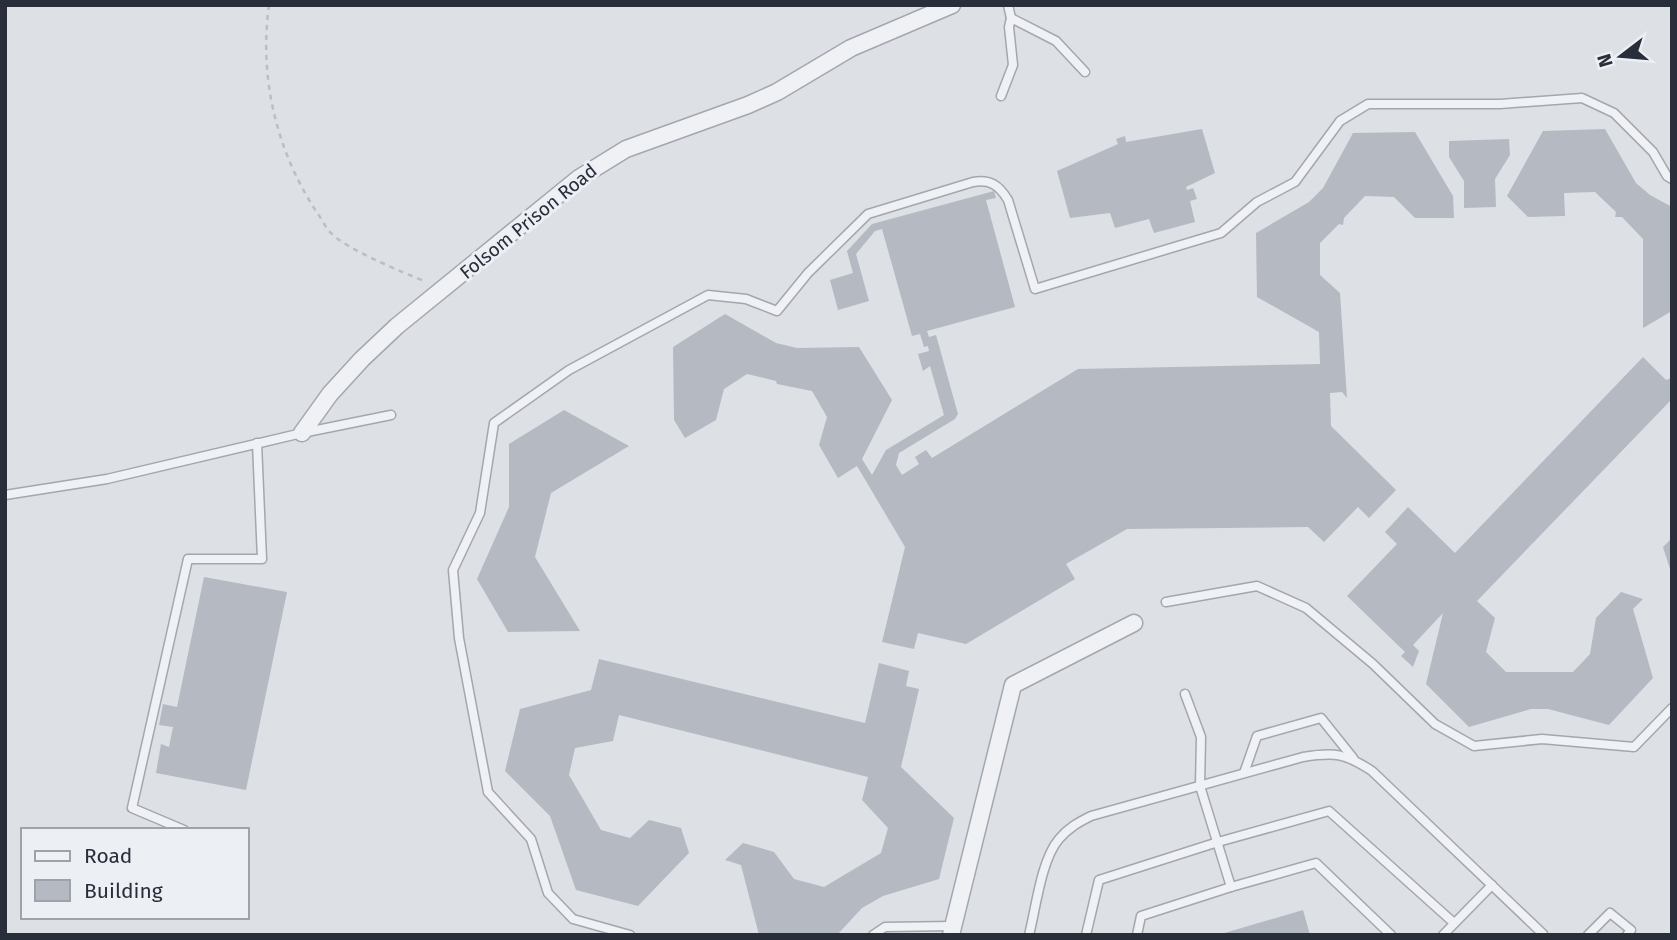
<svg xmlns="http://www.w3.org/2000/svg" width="1677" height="940" font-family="'Fira Sans',sans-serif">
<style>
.building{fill:#b5b9c1}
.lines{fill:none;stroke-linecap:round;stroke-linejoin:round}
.lane-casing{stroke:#a3a7ae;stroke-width:11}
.street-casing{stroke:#a3a7ae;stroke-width:19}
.path{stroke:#bbbec4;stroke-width:2.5;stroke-dasharray:5 5;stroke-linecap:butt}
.lane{stroke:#eff1f4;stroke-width:8}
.street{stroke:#eff1f4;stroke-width:16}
.labels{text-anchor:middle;stroke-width:6;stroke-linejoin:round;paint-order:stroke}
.street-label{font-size:19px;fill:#282e3a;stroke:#eceff3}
</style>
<rect width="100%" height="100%" fill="#dde0e5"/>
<!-- building -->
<g class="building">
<polygon points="1202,129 1215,173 1186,187 1187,190 1193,188 1197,199 1190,201 1195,222 1154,233 1149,219 1115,228 1110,213 1070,218 1057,171 1118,144 1116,139 1125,136 1126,142"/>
<polygon points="1605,129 1636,183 1650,195 1672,207 1672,311 1643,328 1643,239 1622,217 1615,217 1616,212 1595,192 1564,193 1565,216 1528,217 1507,196 1543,131"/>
<polygon points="1415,132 1453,196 1454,218 1415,218 1394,197 1365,196 1344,218 1343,225 1339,224 1320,243 1320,275 1340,293 1347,398 1342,392 1330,393 1331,426 1396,490 1369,518 1358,507 1324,542 1308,527 1127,529 1066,564 1075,579 966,644 918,633 914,649 882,642 905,547 857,466 838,478 819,445 827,417 812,391 777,384 776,381 747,374 724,389 716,420 685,438 674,420 673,347 725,314 776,343 797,348 859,347 892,400 862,459 872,475 886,450 944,415 930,366 923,371 918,354 929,351 928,346 924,347 920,334 912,336 882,229 875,231 856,254 869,301 838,310 830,280 853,273 847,251 872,224 994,191 996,198 986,200 1015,307 927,331 929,337 936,335 958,414 955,419 899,453 896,465 902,475 919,464 915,457 926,450 932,458 1078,369 1320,364 1319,332 1257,297 1256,233 1309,202 1323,188 1353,133"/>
<polygon points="1509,139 1510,155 1495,179 1496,207 1464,208 1464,181 1449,157 1449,141"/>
<polygon points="1643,357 1666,380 1672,378 1672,399 1477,601 1495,618 1486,652 1506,672 1573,672 1590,654 1596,618 1621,592 1643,599 1633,609 1653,678 1609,725 1548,709 1531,709 1469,727 1426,684 1443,613 1413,645 1419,651 1413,667 1401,656 1405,652 1347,596 1397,544 1385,532 1408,507 1455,553"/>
<polygon points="564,410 629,446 551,493 535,557 580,631 508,632 477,579 509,507 509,444"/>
<polygon points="1672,538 1672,572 1671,572 1663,547"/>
<polygon points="204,577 287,592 246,790 156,773 161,744 169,747 173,727 159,725 163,704 177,707"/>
<polygon points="599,659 865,723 879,663 909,671 906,686 919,689 901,767 954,818 939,879 883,896 862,908 837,935 759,935 741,865 725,860 743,843 774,852 794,879 824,887 881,853 888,828 862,800 868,777 619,715 613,741 575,748 569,775 601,830 630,838 649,820 681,828 689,853 638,906 576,890 550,816 505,771 520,709 591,690"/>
<polygon points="1303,910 1310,935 1221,935 1221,934"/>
</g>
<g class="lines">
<defs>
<g id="lane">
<polyline points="1008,5 1011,18"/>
<polyline points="1001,96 1013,65 1009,27 1011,18 1056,41 1085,72"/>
<polyline points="5,495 107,479 302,433 391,415"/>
<polyline points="1166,602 1257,586 1306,608 1373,664 1435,724 1474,746 1542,739 1634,747 1672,708"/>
<polyline points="1185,694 1201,737 1200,786 1231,887"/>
<polyline points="1244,773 1257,736 1321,718 1353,758"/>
<polyline points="184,830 132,808 188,559 262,559 257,443"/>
<path d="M630,935L573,919L548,893L531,839L488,792L459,638L453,570L480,513L494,423L569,370L708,295L746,299L777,311L808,273L868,214L973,182C990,179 999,185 1008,200L1035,289L1221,233L1257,202L1295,182L1340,121L1368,104H1500L1582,98L1614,113L1653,152L1667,176L1672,179"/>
<polyline points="873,935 885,927 953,926"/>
<path d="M1029,935C1036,908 1041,860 1059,839C1068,828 1079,822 1091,816L1303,757C1334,752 1345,753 1372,771L1543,934"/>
<polyline points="1086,935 1099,880 1218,842 1329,811 1454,923"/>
<polyline points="1137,935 1141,916 1231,887 1316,863 1391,935"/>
<polyline points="1443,935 1492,885"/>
<polyline points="1588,935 1610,913 1631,930 1627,935"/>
</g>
<g id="street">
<polyline points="302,433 330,394 362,359 397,326 579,178 626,149 748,105 777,92 851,48 952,5"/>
<polyline points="951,935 1013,685 1134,623"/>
</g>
</defs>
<!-- lane casing -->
<use href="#lane" class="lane-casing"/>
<!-- street casing -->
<use href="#street" class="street-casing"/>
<!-- path -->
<path class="path" d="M269,5C259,77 276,150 316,211C321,218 325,227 331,233C347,250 403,272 426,282"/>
<!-- lane -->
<use href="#lane" class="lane"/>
<!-- street -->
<use href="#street" class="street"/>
</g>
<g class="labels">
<!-- street labels -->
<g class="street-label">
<text transform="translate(528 221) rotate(-39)" y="7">Folsom Prison Road</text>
</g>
</g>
<!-- border -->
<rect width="1677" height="940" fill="none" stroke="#282e3a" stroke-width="14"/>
<!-- legend -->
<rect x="21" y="828" width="228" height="91" fill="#eceff3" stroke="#9ea2a9" stroke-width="2"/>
<rect x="35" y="851" width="35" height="10" fill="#eff1f4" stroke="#9ea2a9" stroke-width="2"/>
<text x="84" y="863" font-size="21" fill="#282e3a">Road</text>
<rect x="35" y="880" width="35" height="21" fill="#b5b9c1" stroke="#9ea2a9" stroke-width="2"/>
<text x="84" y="898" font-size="21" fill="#282e3a">Building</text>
<!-- north arrow -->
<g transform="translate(1621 56) rotate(254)" stroke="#eceff3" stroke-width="5" paint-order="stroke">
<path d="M0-5L12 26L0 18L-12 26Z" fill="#282e3a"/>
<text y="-10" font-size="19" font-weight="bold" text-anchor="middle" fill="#282e3a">N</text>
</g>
</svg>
